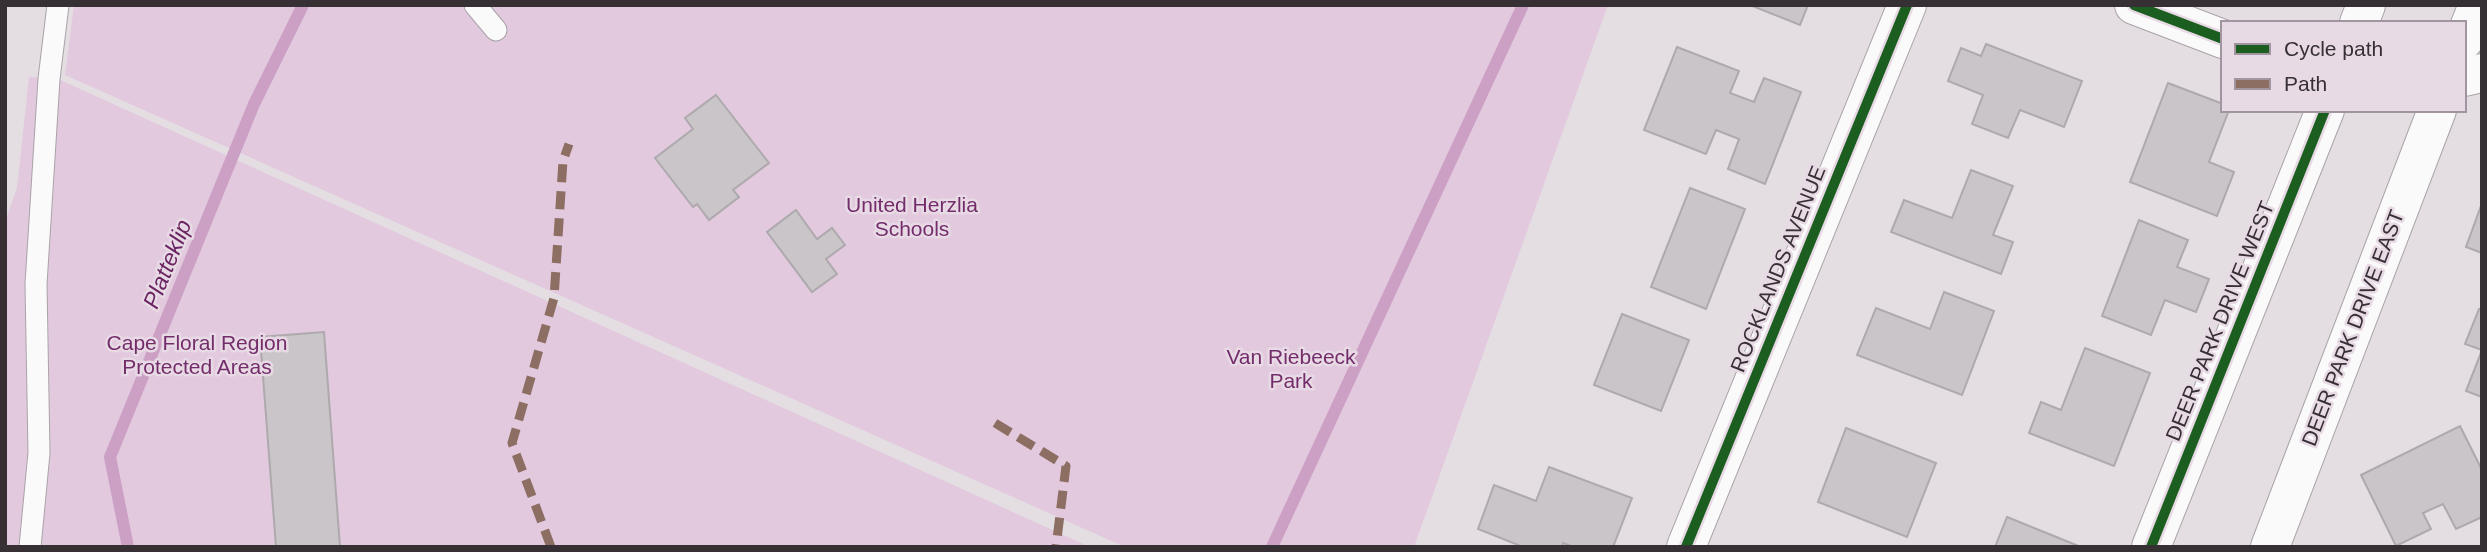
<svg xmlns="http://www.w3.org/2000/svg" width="2487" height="552" font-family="Helvetica,sans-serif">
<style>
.green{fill:#e2c9de}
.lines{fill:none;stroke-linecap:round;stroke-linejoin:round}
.stream{stroke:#cca0c4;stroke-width:12}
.building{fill:#cac5c9;stroke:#aea9ad;stroke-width:2}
.lane-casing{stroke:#a9a3a8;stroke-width:23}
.street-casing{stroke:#a9a3a8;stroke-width:40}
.lane{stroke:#fbfafb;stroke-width:21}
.street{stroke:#fbfafb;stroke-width:38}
.quiet{stroke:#8d6e63;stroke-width:9;stroke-dasharray:18 9;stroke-linecap:butt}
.cycleway-casing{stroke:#e8dae5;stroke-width:15}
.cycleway{stroke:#1b5e20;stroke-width:10}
.labels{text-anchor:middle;stroke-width:5;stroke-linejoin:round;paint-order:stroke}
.park-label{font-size:21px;fill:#742d6b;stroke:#e8dae5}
.street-label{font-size:21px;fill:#363035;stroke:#e8dae5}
.water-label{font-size:23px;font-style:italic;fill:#6c2563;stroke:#e8dae5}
</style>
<rect width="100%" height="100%" fill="#e4dee3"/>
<!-- green -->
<g class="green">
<polygon points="74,5 1608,5 1414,547 1125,547 65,75"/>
<polygon points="29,77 58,79 1090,547 5,547 5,222 17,188"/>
</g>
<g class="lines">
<!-- stream -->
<g class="stream">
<polyline points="128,547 110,457 254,104 303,5"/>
<polyline points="1272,547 1523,5"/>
</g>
</g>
<!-- building -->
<g class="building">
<polygon points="1750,5 1808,5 1800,25"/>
<polygon points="1986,44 2082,81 2064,127 2020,110 2008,138 1972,124 1983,95 1948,81 1961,48 1981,56"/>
<polygon points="1677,47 1739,71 1730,93 1754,102 1764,78 1801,92 1765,184 1728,169 1739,139 1716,130 1706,154 1644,130"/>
<polygon points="2168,83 2223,104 2223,110 2229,110 2209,162 2234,172 2217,216 2130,182"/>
<polygon points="716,95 769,163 733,190 739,197 709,220 697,204 693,207 655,158 693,129 685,118"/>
<polygon points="1971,170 2013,186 1993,235 2013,242 2001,274 1891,232 1904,200 1952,218"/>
<polygon points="1690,188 1745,209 1706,309 1651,287"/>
<polygon points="2482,203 2482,253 2466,247"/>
<polygon points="796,210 817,239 832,228 845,245 826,259 837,274 812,292 767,232"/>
<polygon points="2139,220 2188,240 2177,267 2209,279 2196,312 2165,300 2151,335 2102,316"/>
<polygon points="1944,292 1994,311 1962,395 1857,355 1876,308 1930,329"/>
<polygon points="2479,309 2482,310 2482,397 2466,391 2482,350 2465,344"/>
<polygon points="1622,314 1689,340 1661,411 1594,385"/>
<polygon points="324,332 340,547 276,547 260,337"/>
<polygon points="2085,348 2150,373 2114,466 2029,433 2041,402 2061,410"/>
<polygon points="2460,426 2482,470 2482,517 2456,529 2443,504 2423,513 2431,529 2396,546 2361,475"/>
<polygon points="1846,428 1936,463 1907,537 1818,502"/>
<polygon points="1549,467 1632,498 1613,547 1574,547 1563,543 1562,547 1523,547 1478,529 1494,485 1536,501"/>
<polygon points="2007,517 2081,547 1995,547"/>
</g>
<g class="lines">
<defs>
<g id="lane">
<polyline points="475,5 496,30"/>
<polyline points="30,547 39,453 36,284 49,79 58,5"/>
</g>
<g id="street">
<polyline points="2134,5 2223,39"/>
<polyline points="2359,23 2366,5"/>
<polyline points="2464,40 2478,5"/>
<polyline points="2464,77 2482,73"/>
<polyline points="1686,547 1907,5"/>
<polyline points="2151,547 2325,110"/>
<polyline points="2270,547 2437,110"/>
</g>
</defs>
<!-- lane casing -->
<use href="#lane" class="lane-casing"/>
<!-- street casing -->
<use href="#street" class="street-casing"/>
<!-- lane -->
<use href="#lane" class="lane"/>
<!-- street -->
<use href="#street" class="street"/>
<!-- quiet -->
<g class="quiet">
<polyline points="995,423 1066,466 1056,547"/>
<polyline points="551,547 512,443 554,298 563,161 569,144"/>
</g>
<defs>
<g id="cycleway">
<polyline points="2134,5 2223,39"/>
<polyline points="1686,547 1907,5"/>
<polyline points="2151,547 2325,110"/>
</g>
</defs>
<!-- cycleway casing -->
<use href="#cycleway" class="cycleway-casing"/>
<!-- cycleway -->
<use href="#cycleway" class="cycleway"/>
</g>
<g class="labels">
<!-- park labels -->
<g class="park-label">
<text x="912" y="212">United Herzlia<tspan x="912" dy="24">Schools</tspan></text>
<text x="197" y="350">Cape Floral Region<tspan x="197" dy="24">Protected Areas</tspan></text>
<text x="1291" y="364">Van Riebeeck<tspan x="1291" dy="24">Park</tspan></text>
</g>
<!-- street labels -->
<g class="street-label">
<text transform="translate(1778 269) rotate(-68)" y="7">ROCKLANDS AVENUE</text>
<text transform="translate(2220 321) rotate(-68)" y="7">DEER PARK DRIVE WEST</text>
<text transform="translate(2353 328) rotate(-69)" y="7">DEER PARK DRIVE EAST</text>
</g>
<!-- water labels -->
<g class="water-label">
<text transform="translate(167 264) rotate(-68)" y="8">Platteklip</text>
</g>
</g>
<!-- border -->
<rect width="2487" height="552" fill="none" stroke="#363035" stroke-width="14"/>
<!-- legend -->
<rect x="2221" y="21" width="245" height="91" fill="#e8dae5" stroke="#a1969f" stroke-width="2"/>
<rect x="2235" y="44" width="35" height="10" fill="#1b5e20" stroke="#a1969f" stroke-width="2"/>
<text x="2284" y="56" font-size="21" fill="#363035">Cycle path</text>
<rect x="2235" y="79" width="35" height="10" fill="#8d6e63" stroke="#a1969f" stroke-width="2"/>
<text x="2284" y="91" font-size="21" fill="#363035">Path</text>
</svg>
